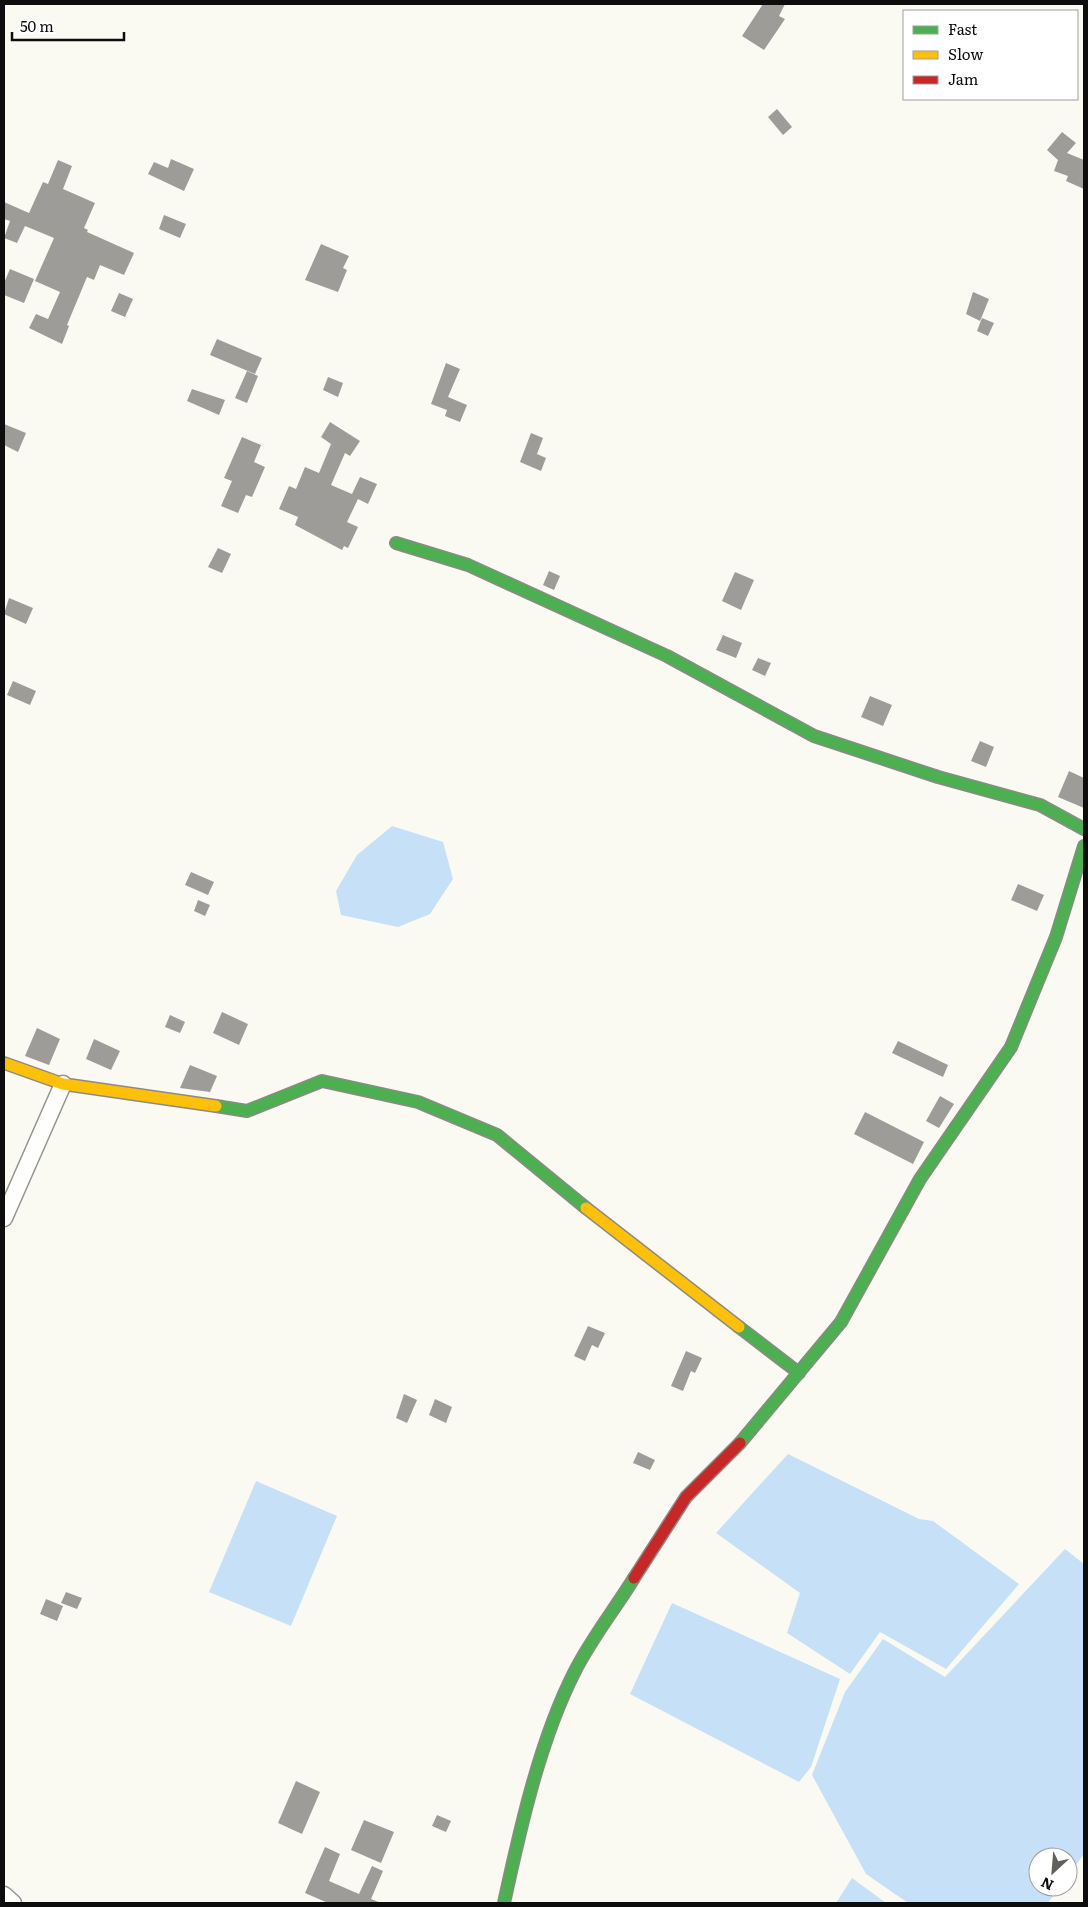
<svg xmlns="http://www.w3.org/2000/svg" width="1088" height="1907" font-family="Literata,serif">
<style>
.water{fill:#c6e0f8}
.building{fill:#9e9c98}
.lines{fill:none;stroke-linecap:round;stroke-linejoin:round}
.street-casing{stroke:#949490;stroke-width:19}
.fast-casing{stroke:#8b8a87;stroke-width:14}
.slow-casing{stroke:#8b8a87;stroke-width:14}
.jam-casing{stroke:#8b8a87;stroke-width:14}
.street{stroke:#fefefd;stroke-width:16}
.fast{stroke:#4caf50;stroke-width:11}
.slow{stroke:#ffc107;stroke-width:11}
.jam{stroke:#c62828;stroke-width:11}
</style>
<rect width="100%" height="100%" fill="#fbfaf2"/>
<!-- water -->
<g class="water">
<polygon points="392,826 443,842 453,879 430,914 398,927 341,915 336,891 357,855"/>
<polygon points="788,1454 919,1519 933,1521 1019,1584 946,1669 880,1632 850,1674 787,1633 800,1593 716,1533"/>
<polygon points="256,1481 337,1516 291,1626 209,1592"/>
<polygon points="1065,1549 1084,1564 1084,1854 1068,1876 1068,1857 1038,1857 1038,1887 1060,1887 1048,1903 908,1903 866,1874 812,1775 845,1692 883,1639 945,1677"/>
<polygon points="672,1603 840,1679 811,1767 799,1782 630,1694"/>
<polygon points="852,1878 886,1903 836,1903"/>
</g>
<!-- building -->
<g class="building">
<polygon points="763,4 785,4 779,16 785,19 764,50 742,36"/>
<polygon points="777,109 792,127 783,135 768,117"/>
<polygon points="1062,132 1076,143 1067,153 1084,160 1084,189 1066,181 1068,176 1054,171 1058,160 1047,150"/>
<polygon points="171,159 194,169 184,191 148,174 154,162 168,168"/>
<polygon points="58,160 72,166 63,189 95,203 84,228 88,230 87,232 134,253 124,275 100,265 94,280 87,277 67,325 69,326 62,344 29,328 36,314 48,319 60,292 35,281 54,238 25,226 17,243 4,238 10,221 4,219 4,202 29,213 43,182 48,184"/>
<polygon points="164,215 186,224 180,238 159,229"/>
<polygon points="321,244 349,256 343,268 347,270 338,292 305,280"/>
<polygon points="10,269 34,279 24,303 4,295 4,283"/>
<polygon points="973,292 989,299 980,321 966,314"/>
<polygon points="119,293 133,299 125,317 111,311"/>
<polygon points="982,318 994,323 988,336 977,331"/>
<polygon points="217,339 262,358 255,374 210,355"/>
<polygon points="446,363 460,369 448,397 467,405 460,422 445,416 447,410 431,404"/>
<polygon points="247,371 258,376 247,403 235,398"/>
<polygon points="328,377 343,383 338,397 323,390"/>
<polygon points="192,389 225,400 219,415 187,401"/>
<polygon points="330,422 360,441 350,456 345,453 331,485 352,494 360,477 377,484 368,504 358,499 347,522 358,527 348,548 344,546 342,550 295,525 298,517 279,509 289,486 296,489 305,467 319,473 331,444 321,437"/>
<polygon points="4,424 26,433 18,452 4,445"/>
<polygon points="531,433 543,438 537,454 546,458 541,471 520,462"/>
<polygon points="242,437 261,445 254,462 265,467 252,497 246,495 238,513 221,506 232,481 224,478"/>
<polygon points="218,548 231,554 222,573 208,567"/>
<polygon points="549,571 560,576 554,590 543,585"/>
<polygon points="735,572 754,580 741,610 722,601"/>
<polygon points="9,598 33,608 26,624 4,614"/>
<polygon points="723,635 742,643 736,658 716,650"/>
<polygon points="758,658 771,663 765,676 752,670"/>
<polygon points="13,681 36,691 30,705 7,695"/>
<polygon points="870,696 892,705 883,726 861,717"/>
<polygon points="980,741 994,747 986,767 971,761"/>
<polygon points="1069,771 1084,778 1084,808 1058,797"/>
<polygon points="191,872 214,882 208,895 185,885"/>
<polygon points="1018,884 1044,895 1037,911 1011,900"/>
<polygon points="198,900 210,905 205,916 194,911"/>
<polygon points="222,1012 248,1024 239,1045 213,1033"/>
<polygon points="170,1015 185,1022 180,1033 165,1027"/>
<polygon points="37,1028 60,1039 49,1065 25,1056"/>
<polygon points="94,1039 120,1051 111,1070 86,1059"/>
<polygon points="898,1041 948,1065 943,1077 892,1053"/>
<polygon points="190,1065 217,1076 210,1092 180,1088"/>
<polygon points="940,1096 954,1104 939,1128 926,1121"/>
<polygon points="865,1112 924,1142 913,1164 854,1134"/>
<polygon points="588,1326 605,1333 598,1348 592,1345 585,1361 574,1356"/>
<polygon points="686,1351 702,1358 695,1373 691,1371 683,1391 671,1386"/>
<polygon points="404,1394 417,1400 407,1423 396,1418"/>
<polygon points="435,1399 452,1407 446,1423 429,1415"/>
<polygon points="638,1452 655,1460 650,1470 633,1463"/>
<polygon points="66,1592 82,1598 77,1609 61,1603"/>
<polygon points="46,1599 63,1606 57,1621 40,1614"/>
<polygon points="296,1781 320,1792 302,1834 278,1823"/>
<polygon points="437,1815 451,1821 446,1832 432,1826"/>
<polygon points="364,1820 394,1832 381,1863 351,1850"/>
<polygon points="325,1847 340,1854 329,1881 359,1894 372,1866 383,1871 371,1899 381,1903 328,1903 305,1893"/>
</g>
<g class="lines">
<defs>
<g id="street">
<polyline points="4,1218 63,1084"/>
<polyline points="4,1895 13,1903"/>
</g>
<g id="fast">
<polyline points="396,543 468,565 667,656 814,736 938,777 1040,805 1084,829"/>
<polyline points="216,1106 247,1111 322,1081 418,1102 497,1135 586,1208"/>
<polyline points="739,1327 799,1373"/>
<polyline points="740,1443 841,1322 920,1179 1011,1047 1056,937 1084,846"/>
<path d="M504,1903C520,1829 540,1739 575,1671C591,1639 615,1609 634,1578"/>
</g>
<g id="slow">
<polyline points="4,1063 63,1084 216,1106"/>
<polyline points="586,1208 739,1327"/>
</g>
<polyline id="jam" points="634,1578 686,1497 740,1443"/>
</defs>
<!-- street casing -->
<use href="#street" class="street-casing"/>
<!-- fast casing -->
<use href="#fast" class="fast-casing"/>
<!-- slow casing -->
<use href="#slow" class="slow-casing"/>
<!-- jam casing -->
<use href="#jam" class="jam-casing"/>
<!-- street -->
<use href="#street" class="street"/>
<!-- fast -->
<use href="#fast" class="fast"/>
<!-- slow -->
<use href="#slow" class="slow"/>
<!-- jam -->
<use href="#jam" class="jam"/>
</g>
<!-- border -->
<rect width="1088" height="1907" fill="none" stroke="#0d0d0d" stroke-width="10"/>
<!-- legend -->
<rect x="903" y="10" width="175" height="90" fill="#ffffff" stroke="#9e9e9e"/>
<rect x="913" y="26" width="25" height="8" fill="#4caf50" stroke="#9e9e9e"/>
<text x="948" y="35" font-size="15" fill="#0d0d0d">Fast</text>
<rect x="913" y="51" width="25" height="8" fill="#ffc107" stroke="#9e9e9e"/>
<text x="948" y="60" font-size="15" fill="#0d0d0d">Slow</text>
<rect x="913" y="76" width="25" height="8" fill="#c62828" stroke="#9e9e9e"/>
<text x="948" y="85" font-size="15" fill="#0d0d0d">Jam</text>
<!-- north arrow -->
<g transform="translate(1053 1872) rotate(206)"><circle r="24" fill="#ffffff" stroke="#9e9e9e"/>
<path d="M0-4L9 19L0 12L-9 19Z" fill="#60605d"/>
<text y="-8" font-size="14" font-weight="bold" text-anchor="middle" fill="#0d0d0d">N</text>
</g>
<!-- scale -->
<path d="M12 32v8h112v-8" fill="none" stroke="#0d0d0d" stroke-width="2.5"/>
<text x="20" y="32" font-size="15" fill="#0d0d0d" stroke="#ffffff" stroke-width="4" paint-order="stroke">50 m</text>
</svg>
